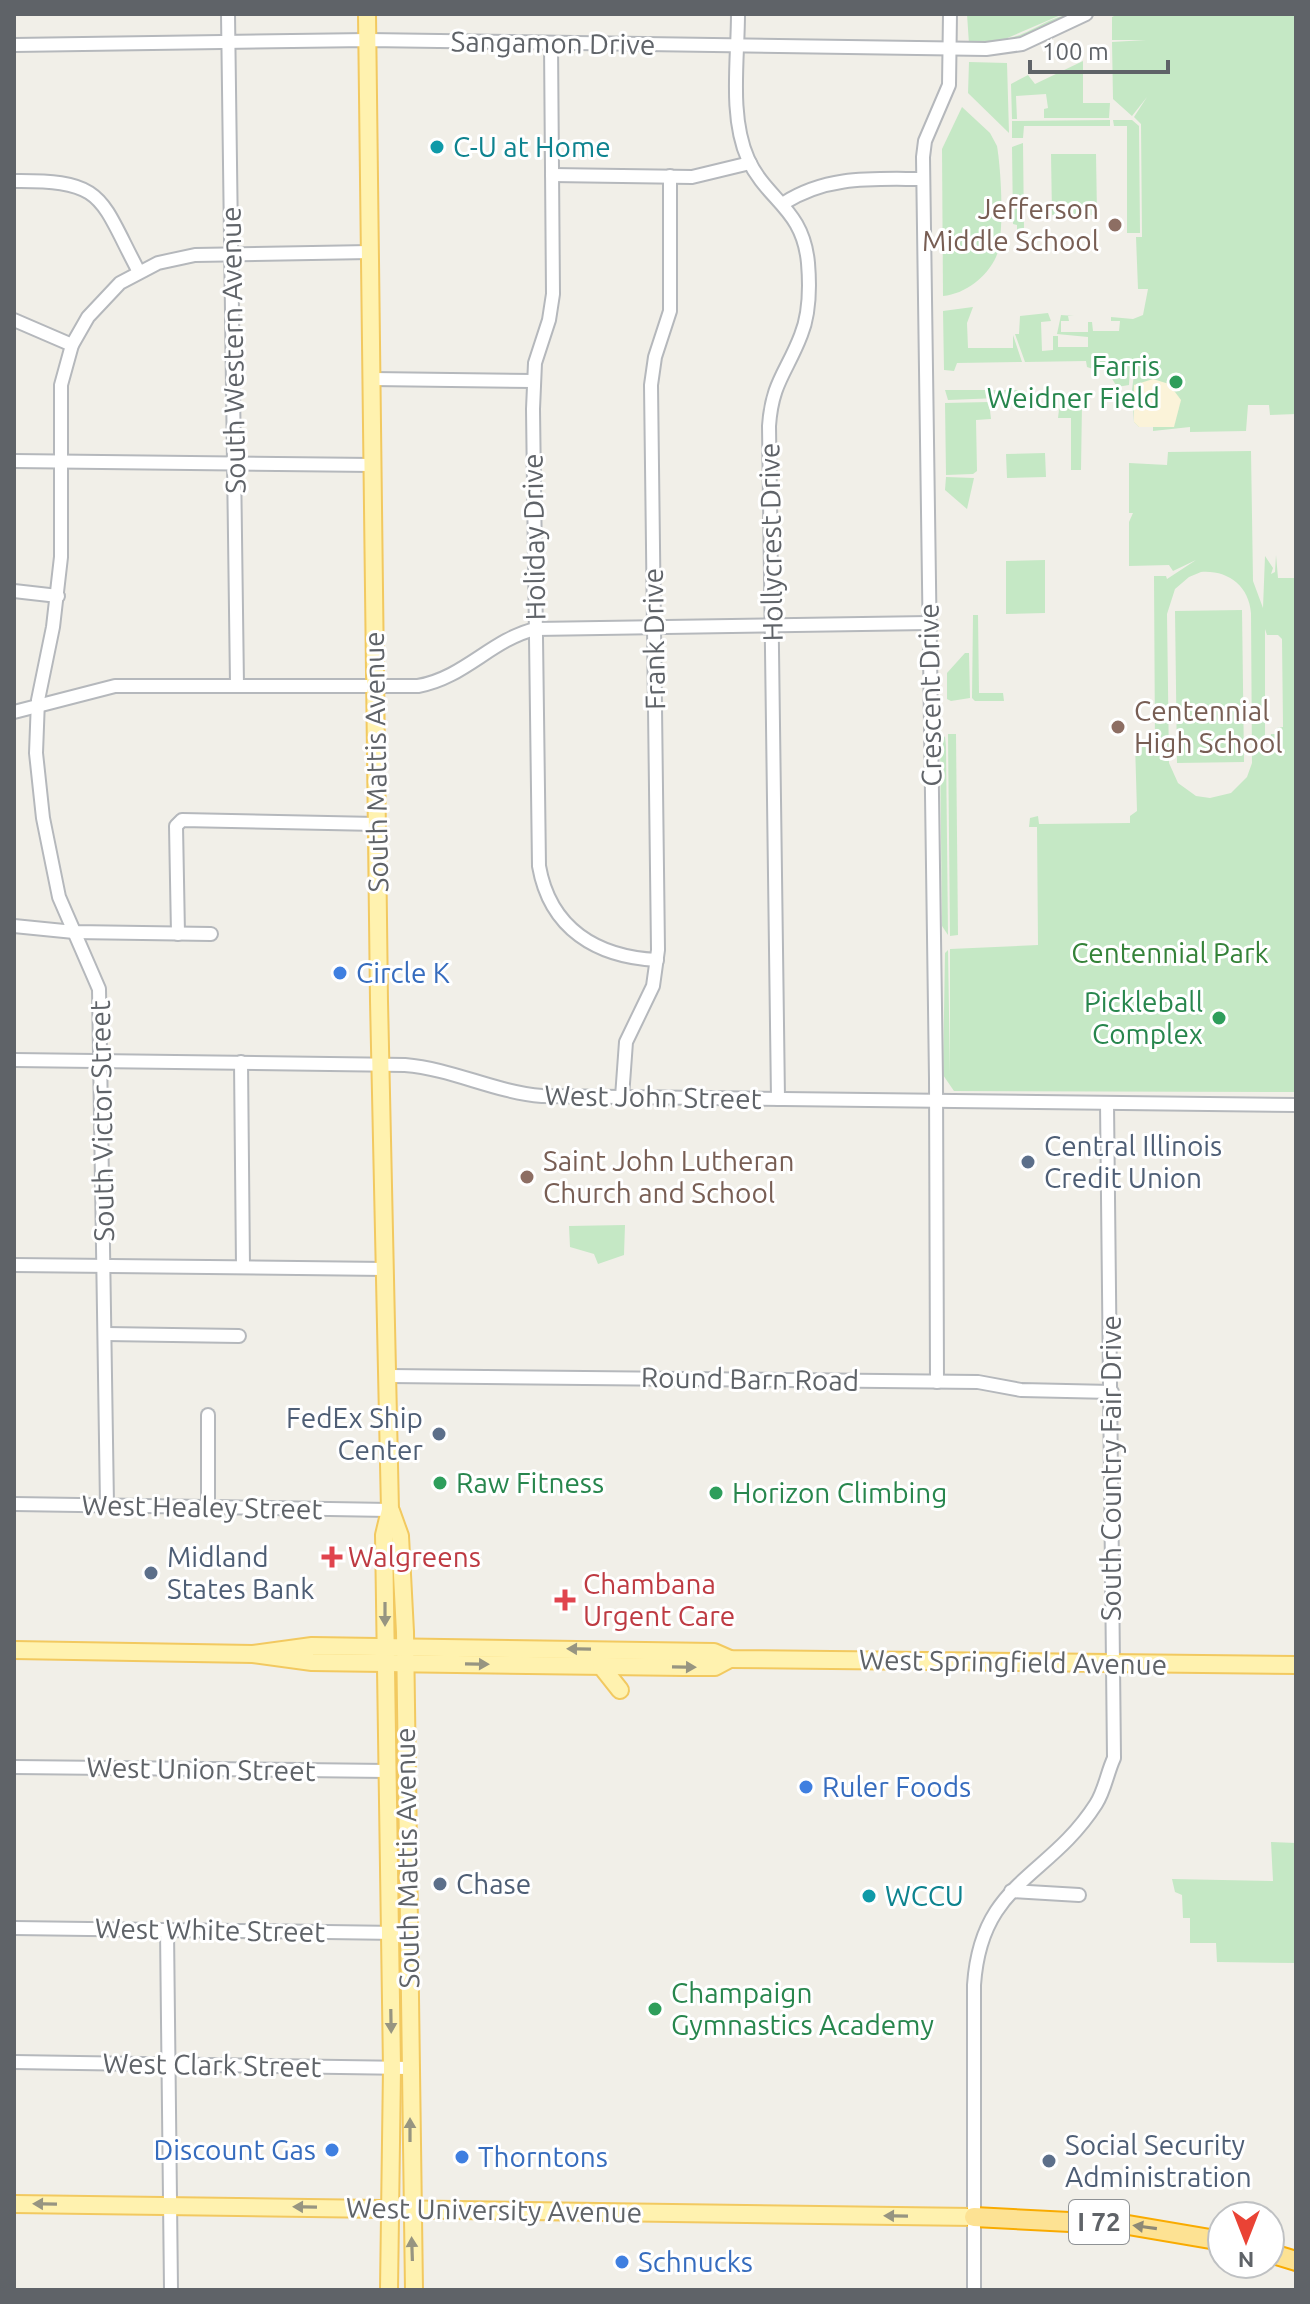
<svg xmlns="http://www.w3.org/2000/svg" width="1310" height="2304" font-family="Ubuntu,sans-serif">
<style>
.green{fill:#c5e8c5;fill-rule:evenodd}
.sand{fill:#fbf3d9}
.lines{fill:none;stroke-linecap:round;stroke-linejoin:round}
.minor-casing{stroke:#b5b8bc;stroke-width:16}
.major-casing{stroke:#f2c960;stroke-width:20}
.highway-casing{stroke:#f9ab00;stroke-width:22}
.minor{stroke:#fff;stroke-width:12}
.major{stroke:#fff2af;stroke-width:16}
.highway{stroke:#fde293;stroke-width:18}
.oneway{fill:#979581}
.oneway2{fill:#8e8975}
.culture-dot{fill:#0f9aa8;stroke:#fff;stroke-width:3}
.education-dot{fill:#8d6e63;stroke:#fff;stroke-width:3}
.leisure-dot{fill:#2e9e5b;stroke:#fff;stroke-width:3}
.shop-dot{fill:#3f7fe0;stroke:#fff;stroke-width:3}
.service-dot{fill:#5c6f8a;stroke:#fff;stroke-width:3}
.health-dot{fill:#e0444e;stroke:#fff;stroke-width:3}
.labels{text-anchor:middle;stroke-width:6;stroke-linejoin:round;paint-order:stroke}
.shield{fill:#fff;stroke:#8f9295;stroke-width:2}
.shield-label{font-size:26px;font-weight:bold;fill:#5f6368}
.street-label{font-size:28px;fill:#5f6368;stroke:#fff}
.culture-label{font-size:28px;fill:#0d838f;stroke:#fff;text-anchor:start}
.education-label{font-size:28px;fill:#785e54;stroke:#fff;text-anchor:start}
.leisure-label{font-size:28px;fill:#27864d;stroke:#fff;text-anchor:start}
.park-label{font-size:28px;fill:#348238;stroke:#fff}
.shop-label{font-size:28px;fill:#366cbe;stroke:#fff;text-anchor:start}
.service-label{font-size:28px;fill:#4e5e75;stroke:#fff;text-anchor:start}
.health-label{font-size:28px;fill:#be3a42;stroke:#fff;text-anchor:start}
</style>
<rect width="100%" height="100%" fill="#f1efe8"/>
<!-- green -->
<g class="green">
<path d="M967,14H1063L1005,39C1031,35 1051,14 1076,14L1010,43L969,44Z"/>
<polygon points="1118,14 1296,14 1296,414 1270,415 1269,405 1248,405 1246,431 1190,432 1190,427 1153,431 1153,427 1139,427 1134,422 1133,406 1130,406 1135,366 1130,366 1129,385 1117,387 1102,362 1093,369 1087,367 1086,361 1025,362 1015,334 1019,334 1020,316 1048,313 1051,321 1041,322 1042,351 1053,350 1053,336 1058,336 1058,347 1088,347 1088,337 1057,334 1061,315 1074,316 1068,316 1069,321 1061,321 1061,332 1088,332 1088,322 1092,322 1093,331 1119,331 1120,321 1111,321 1111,317 1133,319 1143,315 1148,289 1138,289 1136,237 1142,237 1141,124 1134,117 1147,97 1132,116 1113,99 1112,42 1146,40 1112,40 1112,17"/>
<polygon points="1083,61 1083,103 1110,103 1109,118 1044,118 1044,109 1048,108 1046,94 1016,96 1017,119 1012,119 1011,84 1028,75 1035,84"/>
<polygon points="969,62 1007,63 1009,133 968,93"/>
<path d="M962,107L990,133L997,146C1001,169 1005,236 996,257C987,277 965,294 943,296L942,149Z"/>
<polygon points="1110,120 1110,126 1024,126 1023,138 1012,138 1012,121"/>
<polygon points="1113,120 1132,120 1139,126 1140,233 1127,233 1127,126 1114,126"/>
<polygon points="1023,143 1024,230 1017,230 1017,225 1013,224 1012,147"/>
<polygon points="1051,154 1096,154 1097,215 1052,215"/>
<polygon points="973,307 967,323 968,348 1013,348 1013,335 1022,362 957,363 954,371 944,370 943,311"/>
<polygon points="945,390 1022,390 1022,397 948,400"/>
<polygon points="1060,401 1082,403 1081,470 1071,470 1071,418 1058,418"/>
<polygon points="989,402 991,419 976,420 977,471 973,474 946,475 945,403"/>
<path d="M1251,451L1253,581L1263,608L1265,556L1273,568L1271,574L1275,572L1276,555L1278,578H1296V1092L954,1091L943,1075L945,953L948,950L950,1075V949L1038,945L1037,827H1029L1030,818L1038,816L1039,824L1130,823V816L1137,811L1135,743L1144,739L1151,743V748H1155L1154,576H1166L1167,579L1196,560L1173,571L1169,565L1129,566V522L1133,513H1129V463L1167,465L1168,452ZM1201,572C1228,570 1249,586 1251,613L1252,763L1247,777L1231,793L1210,798L1196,796L1178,783L1169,763L1167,614L1175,589L1189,577ZM1265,629L1267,635H1278L1282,639L1283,727L1277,728V734H1271L1269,750H1265Z"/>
<polygon points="1045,453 1046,477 1007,478 1006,454"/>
<polygon points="946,477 974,478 967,509 945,490"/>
<polygon points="1045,560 1045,613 1006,614 1006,561"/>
<polygon points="1242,610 1244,762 1177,763 1175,611"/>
<polygon points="973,615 978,615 979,693 1003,693 1004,701 975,701 972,698"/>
<polygon points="965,653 969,653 970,698 951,701 947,699 947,673"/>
<polygon points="948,734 956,734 958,935 950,936"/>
<polygon points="945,736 946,747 948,935 942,926 940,744"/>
<polygon points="625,1225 624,1255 598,1264 594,1254 570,1247 569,1226"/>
<polygon points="1271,1842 1296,1843 1296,1963 1217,1962 1216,1943 1190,1943 1190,1918 1183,1918 1182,1895 1175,1892 1172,1879 1273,1881"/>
</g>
<!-- sand -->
<polygon class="sand" points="1153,379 1169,384 1181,400 1174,427 1139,427 1134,422 1134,385"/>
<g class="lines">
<defs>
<g id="minor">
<polyline points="228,14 237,685"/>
<path d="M738,14C738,59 729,117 748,159C767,201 803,208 808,263C810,287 810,313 801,335C787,372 772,382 769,426L778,1099"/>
<path d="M551,43L553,294L549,320L535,363L533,409L539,866C550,929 597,957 657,960"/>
<polyline points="14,45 368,40 986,49 1022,44 1086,14"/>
<polyline points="552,175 692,177 750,163"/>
<path d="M14,181C106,180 99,197 139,272"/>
<path d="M784,203C828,175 873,179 923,179"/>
<polyline points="14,320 72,345"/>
<polyline points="372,379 533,381"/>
<polyline points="14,461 373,465"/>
<polyline points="14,591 58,596"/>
<path d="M14,712L115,686H418C464,678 491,640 535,629L929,623"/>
<polyline points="14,926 74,932 211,934"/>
<polyline points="178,934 176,826 182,820 377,824"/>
<path d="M14,1060L405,1065C453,1069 494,1092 542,1096L1296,1105"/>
<polyline points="241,1062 243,1267"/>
<polyline points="622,1097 626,1042 653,986 658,950 651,385 655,357 670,311 670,176"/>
<polyline points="14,1265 386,1269"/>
<polyline points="106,1334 239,1336"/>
<polyline points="389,1376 978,1382 1021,1390 1112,1392"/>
<polyline points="937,1382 936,1079 923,157 925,141 949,85 950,14"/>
<polyline points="208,1415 208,1507"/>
<polyline points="14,1504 390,1510"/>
<polyline points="107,1505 99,989 59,897 43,818 36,753 38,700 53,627 61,557 61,385 72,345 88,317 120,283 158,263 195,255 370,252"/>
<polyline points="14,1767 388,1771"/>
<polyline points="1011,1891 1079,1895"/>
<polyline points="14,1928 399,1933"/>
<polyline points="167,1930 171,2290"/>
<polyline points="14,2062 410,2068"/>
<path d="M974,2290V1985C981,1881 1048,1879 1096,1804C1105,1790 1107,1773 1114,1758L1107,1103"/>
</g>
<g id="major">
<polyline points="367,14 379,1001 390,1510 384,1535 392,2068 389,2290"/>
<polyline points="391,1511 400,1536 405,1632 414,2290"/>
<polyline points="14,1650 253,1654 312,1662 685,1667 715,1667 730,1659"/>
<polyline points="253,1654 312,1646 714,1652 730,1659 1296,1665"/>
<polyline points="601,1666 620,1690"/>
<polyline points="14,2204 974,2217"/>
</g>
<g id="highway">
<polyline points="974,2217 1128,2225 1222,2241"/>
<polyline points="1270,2253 1296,2261"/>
</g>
</defs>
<!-- minor casing -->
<use href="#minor" class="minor-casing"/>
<!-- major casing -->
<use href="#major" class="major-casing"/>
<!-- highway casing -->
<use href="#highway" class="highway-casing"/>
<!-- minor -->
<use href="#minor" class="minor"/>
<!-- major -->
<use href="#major" class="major"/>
<!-- highway -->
<use href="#highway" class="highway"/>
</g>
<!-- one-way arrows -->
<defs><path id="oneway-solid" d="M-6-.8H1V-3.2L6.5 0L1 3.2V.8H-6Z" transform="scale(2)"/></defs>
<g class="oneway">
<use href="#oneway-solid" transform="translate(385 1614) rotate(90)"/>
<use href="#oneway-solid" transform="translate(579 1649) rotate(-179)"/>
<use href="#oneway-solid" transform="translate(477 1664) rotate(1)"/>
<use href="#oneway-solid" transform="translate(684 1667) rotate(1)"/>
<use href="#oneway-solid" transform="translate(391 2021) rotate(89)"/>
<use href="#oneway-solid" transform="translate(410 2130) rotate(-90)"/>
<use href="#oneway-solid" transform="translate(45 2204) rotate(-179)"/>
<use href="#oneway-solid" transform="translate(305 2207) rotate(-179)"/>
<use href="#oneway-solid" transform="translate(896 2216) rotate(-179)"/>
<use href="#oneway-solid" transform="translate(412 2249) rotate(-92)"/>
</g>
<use class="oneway2" href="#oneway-solid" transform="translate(1145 2227) rotate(-172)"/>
<!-- markers -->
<g class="culture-dot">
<circle cx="437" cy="147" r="8"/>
<circle cx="869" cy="1896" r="8"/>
</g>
<g class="education-dot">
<circle cx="1115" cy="225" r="8"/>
<circle cx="1118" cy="727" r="8"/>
<circle cx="527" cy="1177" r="8"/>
</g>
<g class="leisure-dot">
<circle cx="1176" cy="382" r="8"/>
<circle cx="1219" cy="1018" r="8"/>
<circle cx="440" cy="1483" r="8"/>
<circle cx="716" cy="1493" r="8"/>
<circle cx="655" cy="2009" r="8"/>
</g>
<g class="shop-dot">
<circle cx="340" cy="973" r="8"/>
<circle cx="806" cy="1787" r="8"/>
<circle cx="332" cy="2150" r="8"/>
<circle cx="462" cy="2157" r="8"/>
<circle cx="622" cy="2262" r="8"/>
</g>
<g class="service-dot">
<circle cx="1028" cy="1162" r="8"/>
<circle cx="439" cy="1434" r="8"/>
<circle cx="151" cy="1573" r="8"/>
<circle cx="440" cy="1884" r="8"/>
<circle cx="1049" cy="2161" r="8"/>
</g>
<g class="health-dot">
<path d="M328 1545h8v8h8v8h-8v8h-8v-8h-8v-8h8z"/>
<path d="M561 1588h8v8h8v8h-8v8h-8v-8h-8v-8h8z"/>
</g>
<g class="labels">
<!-- shield labels -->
<rect class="shield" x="1069" y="2200" width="60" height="44" rx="6"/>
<g class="shield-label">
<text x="1099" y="2231">I 72</text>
</g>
<!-- street labels -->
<g class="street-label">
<text transform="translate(553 43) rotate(1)" y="10">Sangamon Drive</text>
<text transform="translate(233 350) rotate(-91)" y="10">South Western Avenue</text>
<text transform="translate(534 537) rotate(-91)" y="10">Holiday Drive</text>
<text transform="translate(771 542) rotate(-91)" y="10">Hollycrest Drive</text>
<text transform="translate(654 639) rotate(-91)" y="10">Frank Drive</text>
<text transform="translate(930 695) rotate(-91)" y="10">Crescent Drive</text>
<text transform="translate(376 762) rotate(-91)" y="10">South Mattis Avenue</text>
<text transform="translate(653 1097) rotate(1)" y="10">West John Street</text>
<text transform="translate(102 1121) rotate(-91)" y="10">South Victor Street</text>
<text transform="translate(750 1379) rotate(1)" y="10">Round Barn Road</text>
<text transform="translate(1111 1468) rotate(-90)" y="10">South Country Fair Drive</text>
<text transform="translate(202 1507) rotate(1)" y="10">West Healey Street</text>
<text transform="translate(1013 1662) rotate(1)" y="10">West Springfield Avenue</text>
<text transform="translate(201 1769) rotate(1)" y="10">West Union Street</text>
<text transform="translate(407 1858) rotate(-91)" y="10">South Mattis Avenue</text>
<text transform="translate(210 1930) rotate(1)" y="10">West White Street</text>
<text transform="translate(212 2065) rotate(1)" y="10">West Clark Street</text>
<text transform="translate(494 2210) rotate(1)" y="10">West University Avenue</text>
</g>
<!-- culture labels -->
<g class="culture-label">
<text x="453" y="157">C-U at Home</text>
<text x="885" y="1906">WCCU</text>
</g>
<!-- education labels -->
<g class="education-label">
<text x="1099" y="219" text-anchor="end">Jefferson<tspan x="1099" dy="32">Middle School</tspan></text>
<text x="1134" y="721">Centennial<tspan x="1134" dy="32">High School</tspan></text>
<text x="543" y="1171">Saint John Lutheran<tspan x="543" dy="32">Church and School</tspan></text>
</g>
<!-- leisure labels -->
<g class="leisure-label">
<text x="1160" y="376" text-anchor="end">Farris<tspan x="1160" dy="32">Weidner Field</tspan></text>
<text x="1203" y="1012" text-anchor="end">Pickleball<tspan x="1203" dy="32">Complex</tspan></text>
<text x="456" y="1493">Raw Fitness</text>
<text x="732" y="1503">Horizon Climbing</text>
<text x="671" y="2003">Champaign<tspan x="671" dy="32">Gymnastics Academy</tspan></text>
</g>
<!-- park labels -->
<g class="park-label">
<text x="1170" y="963">Centennial Park</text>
</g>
<!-- shop labels -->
<g class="shop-label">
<text x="356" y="983">Circle K</text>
<text x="822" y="1797">Ruler Foods</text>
<text x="316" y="2160" text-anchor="end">Discount Gas</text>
<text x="478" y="2167">Thorntons</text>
<text x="638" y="2272">Schnucks</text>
</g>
<!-- service labels -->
<g class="service-label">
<text x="1044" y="1156">Central Illinois<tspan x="1044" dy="32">Credit Union</tspan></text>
<text x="423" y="1428" text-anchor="end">FedEx Ship<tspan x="423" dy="32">Center</tspan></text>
<text x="167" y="1567">Midland<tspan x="167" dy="32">States Bank</tspan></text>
<text x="456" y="1894">Chase</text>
<text x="1065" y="2155">Social Security<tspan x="1065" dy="32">Administration</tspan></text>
</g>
<!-- health labels -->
<g class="health-label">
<text x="348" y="1567">Walgreens</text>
<text x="583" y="1594">Chambana<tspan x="583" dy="32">Urgent Care</tspan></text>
</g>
</g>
<!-- border -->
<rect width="1310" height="2304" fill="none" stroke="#5f6368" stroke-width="32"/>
<!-- north arrow -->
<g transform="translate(1246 2240) rotate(180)"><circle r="38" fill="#ffffff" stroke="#bfc1c3" stroke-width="2"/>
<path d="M0-6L14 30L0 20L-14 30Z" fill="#ea4335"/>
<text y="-12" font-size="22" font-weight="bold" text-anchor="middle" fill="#5f6368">N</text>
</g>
<!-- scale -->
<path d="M1030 60v12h138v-12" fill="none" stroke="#5f6368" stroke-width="4"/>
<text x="1042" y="60" font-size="24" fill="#5f6368" stroke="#ffffff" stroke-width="6" paint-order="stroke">100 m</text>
</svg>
